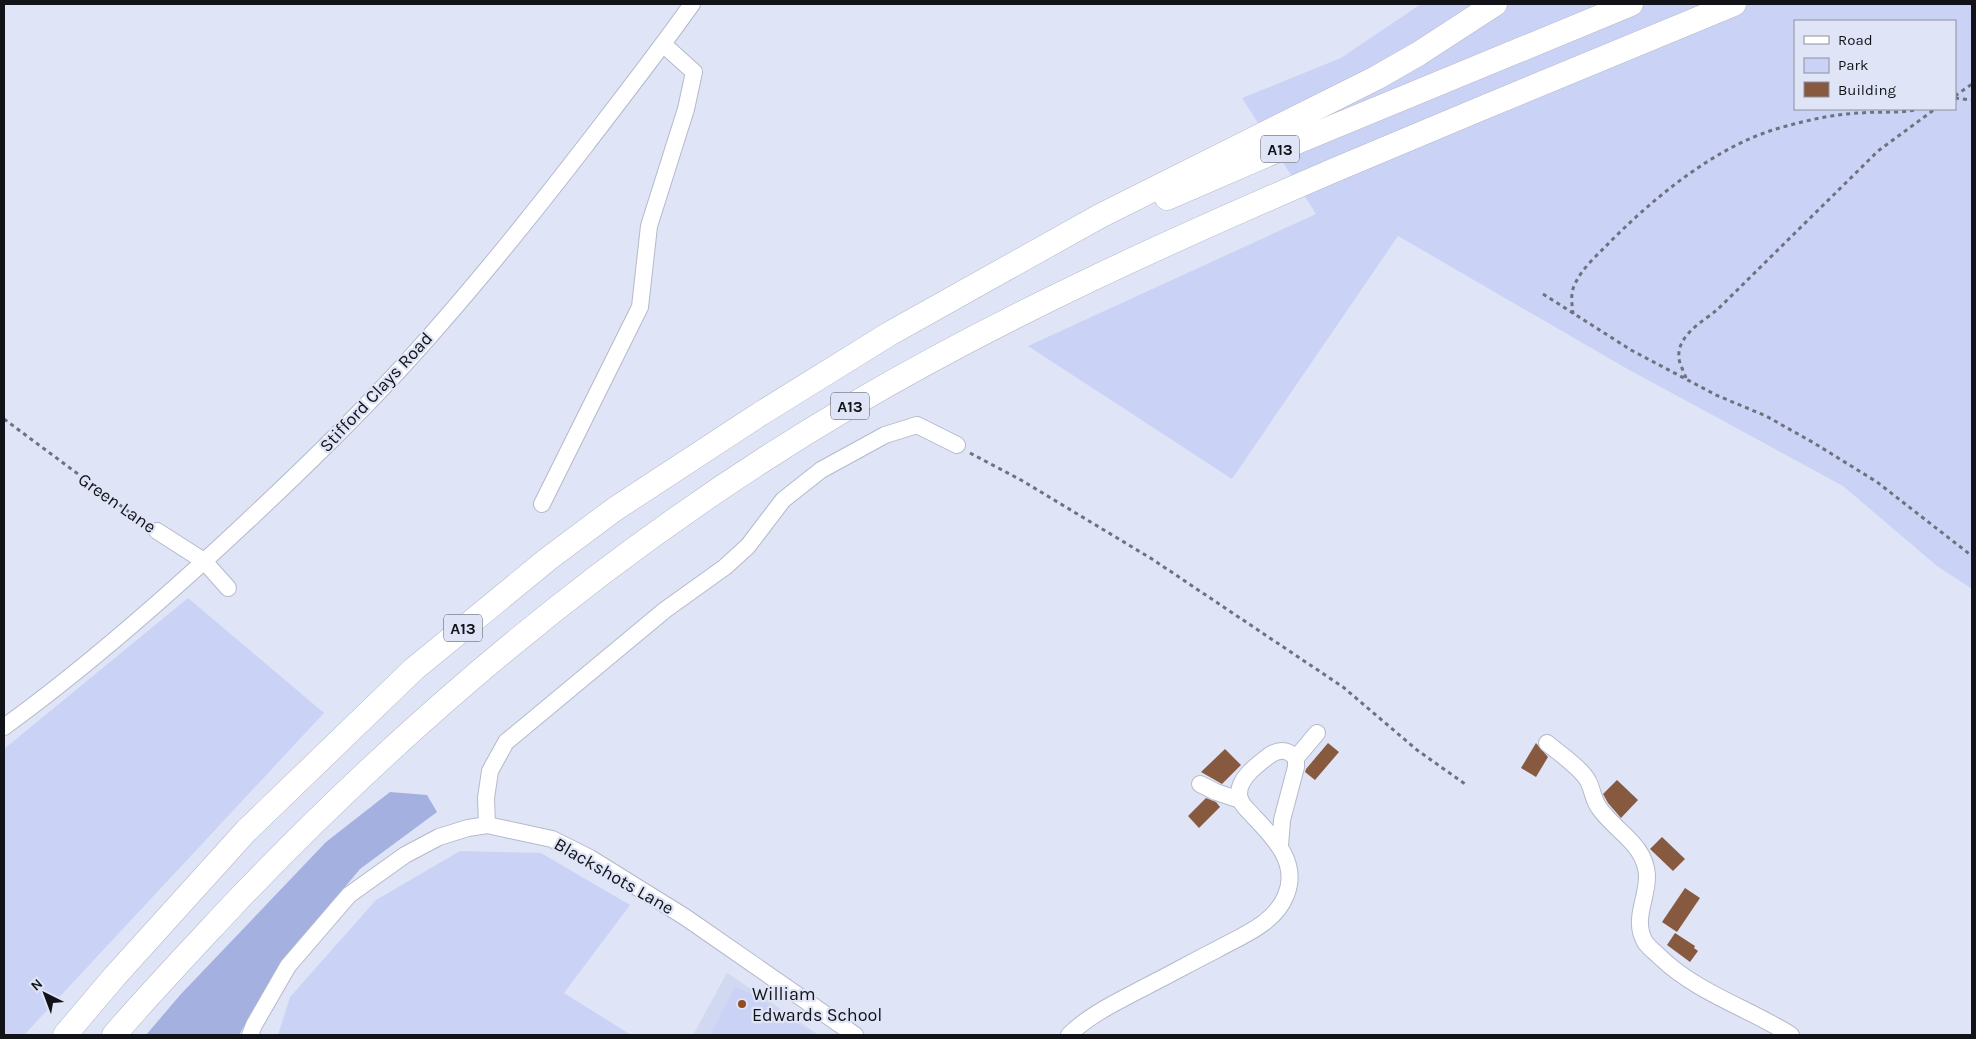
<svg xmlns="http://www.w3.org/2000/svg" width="1976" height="1039" font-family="Karla,sans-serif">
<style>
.built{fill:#d1d8f1}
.green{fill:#cad3f6;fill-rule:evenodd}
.forest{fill:#a3b0e0}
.building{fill:#875a40}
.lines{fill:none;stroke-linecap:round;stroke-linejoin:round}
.minor-casing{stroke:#b4b9cb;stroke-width:18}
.highway-casing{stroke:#b4b9cb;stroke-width:25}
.path{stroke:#6f727e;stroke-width:3;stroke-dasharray:4 4;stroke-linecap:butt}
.minor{stroke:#fff;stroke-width:16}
.highway{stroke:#fff;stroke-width:24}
.poi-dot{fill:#914c21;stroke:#dfe4f6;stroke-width:2}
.labels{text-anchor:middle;stroke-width:4.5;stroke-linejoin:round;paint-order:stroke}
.shield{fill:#dfe4f6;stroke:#4f525b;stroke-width:1}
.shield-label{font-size:16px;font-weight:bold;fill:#111319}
.street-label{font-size:18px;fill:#111319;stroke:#dfe4f6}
.poi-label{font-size:18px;fill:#111319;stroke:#dfe4f6;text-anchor:start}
</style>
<rect width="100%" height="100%" fill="#dfe4f6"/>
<!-- built -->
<polygon class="built" points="727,973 819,1035 693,1035"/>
<!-- green -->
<g class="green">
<path d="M1421,4H1972V589L1937,566L1843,486L1624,367L1398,236L1232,479L1028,346L1316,214L1242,98L1341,58ZM1795,21H1955V109H1795Z"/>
<polygon points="188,598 324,713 24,1035 4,1035 4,749"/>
<polygon points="460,851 541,853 630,905 564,993 631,1035 278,1035 290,997 376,900"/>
<polygon points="735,987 756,996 815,1035 710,1035"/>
</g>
<!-- forest -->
<polygon class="forest" points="390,792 427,795 437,812 360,869 278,967 239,1035 146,1035 181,994 326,842"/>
<!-- building -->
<g class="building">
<polygon points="1328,743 1339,752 1315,780 1305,772 1306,769"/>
<polygon points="1536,743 1548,757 1536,777 1521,768"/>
<polygon points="1225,749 1241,765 1222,784 1201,772"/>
<polygon points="1617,780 1638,800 1621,818 1608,803 1603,794"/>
<polygon points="1206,798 1216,802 1220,807 1199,828 1188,816"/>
<polygon points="1662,837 1685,859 1673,871 1650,849"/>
<polygon points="1685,888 1700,898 1677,932 1662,922"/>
<polygon points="1675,933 1695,946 1694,948 1698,951 1690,962 1667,945"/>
</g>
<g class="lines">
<defs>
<g id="minor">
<polyline points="542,504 640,307 649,226 686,109 694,72 664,45"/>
<polyline points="157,531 204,561 228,588"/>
<path d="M4,727C87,667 164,599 239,529C284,487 329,444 372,399C449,319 519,232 586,145C622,98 658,52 692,4"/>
<path d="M1547,743C1558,752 1582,769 1588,781C1593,790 1593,801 1600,809C1616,832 1645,844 1647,875C1648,898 1632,919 1645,942C1649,948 1656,953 1661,958C1698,993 1748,1008 1791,1035"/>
<polyline points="1296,758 1317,733"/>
<polyline points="1200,784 1216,792 1240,800"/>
<polyline points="487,825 486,798 490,771 506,742 665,610 725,567 748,546 783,500 821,470 885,435 917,425 957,445"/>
<polyline points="250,1035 254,1025 288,966 349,895 405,855 439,837 468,828 487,825 552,839 590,858 685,917 855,1035"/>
<path d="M1069,1035C1090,1014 1119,1001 1145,987C1169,975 1192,962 1216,950C1241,936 1275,924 1286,895C1299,863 1275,839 1254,817C1250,812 1242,806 1240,799C1234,781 1258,764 1270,755C1281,748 1288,750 1296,758V767L1282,820L1280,846"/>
</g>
<g id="highway">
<polyline points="1167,198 1299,141 1631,4"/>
<polyline points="65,1035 115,976 246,831 414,669 548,559 615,509 760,414 889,334 1100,216 1376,78 1418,54 1495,4"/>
<path d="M114,1035C152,991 193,948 233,905C417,712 624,539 854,404C1009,313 1172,240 1337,169C1469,113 1601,59 1734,4"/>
</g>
</defs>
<!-- minor casing -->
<use href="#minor" class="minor-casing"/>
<!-- highway casing -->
<use href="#highway" class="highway-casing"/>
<!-- path -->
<g class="path">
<polyline points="1955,96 1972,84"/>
<polyline points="1955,98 1972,100"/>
<polyline points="1543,294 1631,350 1716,395 1766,416 1814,443 1877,482 1972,556"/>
<path d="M1573,314C1572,304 1570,293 1575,284C1581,270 1595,257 1606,246C1651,200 1713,148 1776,129C1804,121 1832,114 1861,113C1880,111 1900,114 1918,109"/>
<path d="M1686,378C1684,372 1680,365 1679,359C1676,336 1702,322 1717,310L1878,151L1935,109"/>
<polyline points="4,419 144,523"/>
<polyline points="970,453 1021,480 1152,559 1343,687 1417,750 1465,784"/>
</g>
<!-- minor -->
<use href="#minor" class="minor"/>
<!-- highway -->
<use href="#highway" class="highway"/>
</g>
<!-- markers -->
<circle class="poi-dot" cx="742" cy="1004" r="5"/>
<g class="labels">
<!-- shield labels -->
<g class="shield">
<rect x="1261" y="135.5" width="38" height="27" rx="4"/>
<rect x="831" y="392.5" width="38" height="27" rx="4"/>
<rect x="444" y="614.5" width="38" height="27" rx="4"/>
</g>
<g class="shield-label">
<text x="1280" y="155">A13</text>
<text x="850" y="412">A13</text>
<text x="463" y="634">A13</text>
</g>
<!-- street labels -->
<g class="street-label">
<text transform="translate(376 392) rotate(-47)" y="6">Stifford Clays Road</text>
<text transform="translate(117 503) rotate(35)" y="6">Green Lane</text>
<text transform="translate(614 876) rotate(30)" y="6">Blackshots Lane</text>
</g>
<!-- poi labels -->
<g class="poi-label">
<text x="752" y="1000">William<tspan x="752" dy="21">Edwards School</tspan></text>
</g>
</g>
<!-- border -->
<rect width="1976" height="1039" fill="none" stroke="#111319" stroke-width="10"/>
<!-- legend -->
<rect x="1794" y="20" width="162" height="90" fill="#dfe4f6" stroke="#8d909e"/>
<rect x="1804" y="36" width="25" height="8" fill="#ffffff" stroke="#8d909e"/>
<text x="1838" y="45" font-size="15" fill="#111319">Road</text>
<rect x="1804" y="58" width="25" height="15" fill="#cad3f6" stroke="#8d909e"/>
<text x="1838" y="70" font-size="15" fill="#111319">Park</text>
<rect x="1804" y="82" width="25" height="15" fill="#875a40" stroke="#8d909e"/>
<text x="1838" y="95" font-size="15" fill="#111319">Building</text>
<!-- north arrow -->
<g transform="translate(45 994) rotate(318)" stroke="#dfe4f6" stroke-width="4" paint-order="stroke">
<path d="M0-4L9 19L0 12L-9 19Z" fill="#111319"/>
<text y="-8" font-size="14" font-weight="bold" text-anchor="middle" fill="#111319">N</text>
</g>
</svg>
